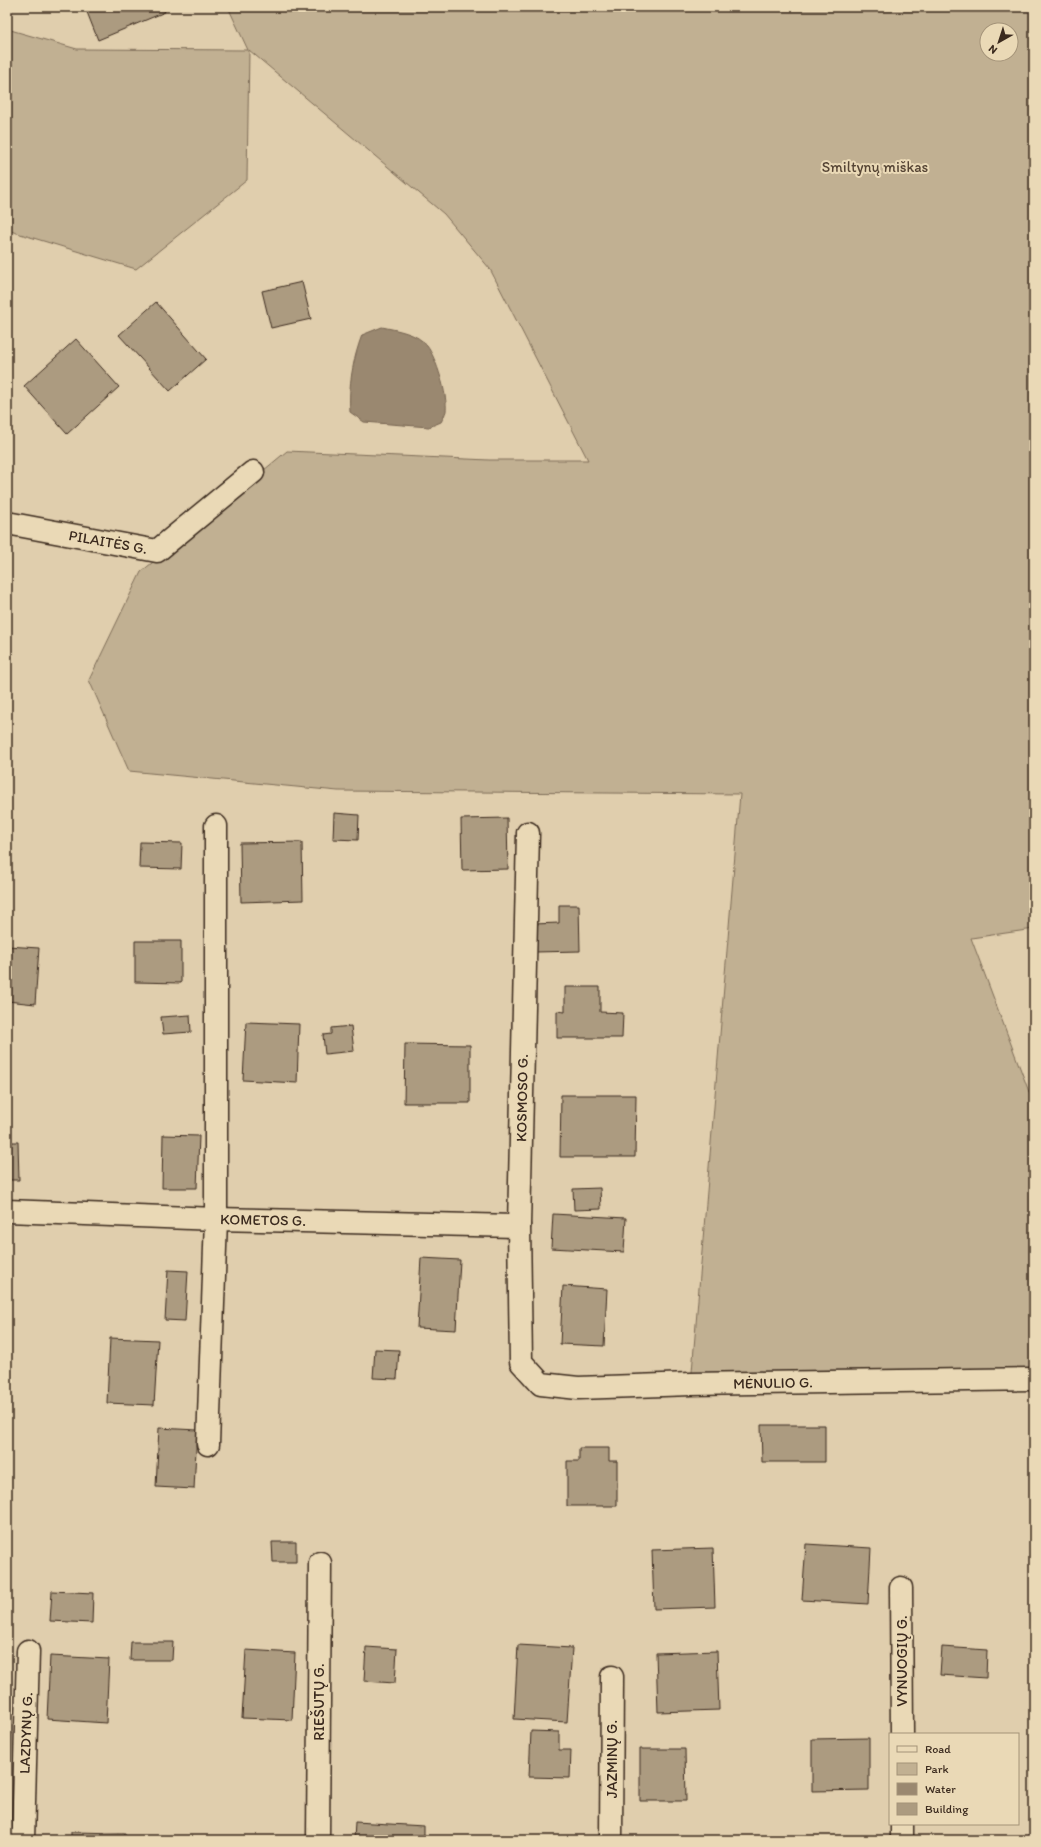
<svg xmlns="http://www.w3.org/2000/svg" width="1041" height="1847" font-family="Itim,sans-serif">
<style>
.green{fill:#c1b092;stroke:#7e6d58;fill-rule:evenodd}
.water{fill:#9a8870;stroke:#74624f}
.building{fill:#ac9b80;stroke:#3b2a1e}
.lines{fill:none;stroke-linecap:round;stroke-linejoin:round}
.street-casing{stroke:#3b2a1e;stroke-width:25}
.street{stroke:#ead9b6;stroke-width:22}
.labels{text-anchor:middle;stroke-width:4;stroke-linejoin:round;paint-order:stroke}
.park-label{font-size:15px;fill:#564535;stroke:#ead9b6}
.street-label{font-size:15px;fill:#3b2a1e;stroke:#ead9b6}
</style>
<rect width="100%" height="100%" fill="#e0cead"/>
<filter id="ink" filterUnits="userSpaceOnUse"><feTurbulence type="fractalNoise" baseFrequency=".025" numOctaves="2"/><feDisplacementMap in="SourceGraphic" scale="8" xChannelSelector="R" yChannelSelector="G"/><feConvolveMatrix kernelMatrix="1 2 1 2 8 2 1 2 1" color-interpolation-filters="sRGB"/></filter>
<g filter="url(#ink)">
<!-- green -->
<path class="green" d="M228,7H1034V929L971,938L1034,1105V1410L1027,1379L691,1384L740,794L338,791L129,771L89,680L141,572L287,451L489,460H588L490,269L444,214L249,50L247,180L136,269L7,230V29L77,49L248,50ZM987,30H1011V54H987Z"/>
<!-- water -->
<path class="water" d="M382,327C396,330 418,333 427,346C436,357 448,396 446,411C445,414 443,419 441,422L429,427L364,422L350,412C348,386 353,359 362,335Z"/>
<!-- building -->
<g class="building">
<polygon points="85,7 163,7 165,12 98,40"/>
<polygon points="302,282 311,319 271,328 262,291"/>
<polygon points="156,302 206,359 170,391 119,335"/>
<polygon points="76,339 119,387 67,434 24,386"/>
<polygon points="334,813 359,815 358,840 333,839"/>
<polygon points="507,818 508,869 462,870 461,819"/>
<polygon points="140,842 182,843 181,869 139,868"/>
<polygon points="302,842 303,900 241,902 240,843"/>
<polygon points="559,905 579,905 580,951 535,952 534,924 559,923"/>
<polygon points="135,941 181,941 181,983 135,982"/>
<polygon points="7,946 39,948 35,1004 7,1001"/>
<polygon points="565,987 600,987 600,1012 623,1013 622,1038 557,1038 557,1011 565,1012"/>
<polygon points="190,1015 191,1032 163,1034 161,1017"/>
<polygon points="246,1022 299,1024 297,1083 243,1080"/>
<polygon points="351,1026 354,1051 325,1054 323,1035 331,1034 331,1028"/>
<polygon points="405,1044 470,1045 470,1103 404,1103"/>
<polygon points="7,1076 11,1076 9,1098 7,1098"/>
<polygon points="561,1095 636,1095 635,1157 560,1157"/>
<polygon points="163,1135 199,1136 197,1188 162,1188"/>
<polygon points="7,1142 18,1142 19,1180 7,1180"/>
<polygon points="600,1188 601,1209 574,1210 573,1189"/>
<polygon points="553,1214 626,1218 624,1252 551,1248"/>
<polygon points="421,1258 460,1260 456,1330 417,1328"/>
<polygon points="168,1270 188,1271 185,1321 165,1320"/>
<polygon points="563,1286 607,1289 604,1346 560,1344"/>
<polygon points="110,1338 158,1340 154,1405 107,1403"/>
<polygon points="375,1349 399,1350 397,1379 373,1378"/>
<polygon points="7,1366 12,1367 10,1408 7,1408"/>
<polygon points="761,1425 825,1425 825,1462 762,1462"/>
<polygon points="159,1428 197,1430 194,1489 156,1487"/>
<polygon points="579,1448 609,1448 609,1461 617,1461 617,1506 567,1506 567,1461 579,1461"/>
<polygon points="272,1542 296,1542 296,1562 273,1562"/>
<polygon points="806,1544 871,1548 868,1604 802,1600"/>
<polygon points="713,1548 715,1607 654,1609 652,1550"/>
<polygon points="52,1591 93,1593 92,1623 50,1621"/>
<polygon points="131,1642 173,1642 172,1660 130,1660"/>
<polygon points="518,1645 572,1648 567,1722 514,1719"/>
<polygon points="366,1647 397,1649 395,1683 364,1681"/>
<polygon points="942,1647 987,1650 986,1678 940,1675"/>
<polygon points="246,1650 295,1653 292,1720 242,1718"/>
<polygon points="717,1651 719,1710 658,1712 656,1653"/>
<polygon points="50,1656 109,1659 106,1723 47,1719"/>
<polygon points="531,1731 559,1732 559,1750 571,1750 570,1778 529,1777"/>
<polygon points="869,1738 869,1790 812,1791 812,1739"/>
<polygon points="640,1749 685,1749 686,1801 640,1801"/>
<polygon points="355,1822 424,1826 424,1840 354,1840"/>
<polygon points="71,1832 125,1833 125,1840 71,1840"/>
</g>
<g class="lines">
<defs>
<g id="street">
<polyline points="7,523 157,551 253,472"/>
<polyline points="528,833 519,1226 521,1362 541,1384 578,1388 691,1384 1034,1379"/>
<polyline points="7,1211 216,1219 519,1226"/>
<polyline points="208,1444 216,1219 216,826"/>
<polyline points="901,1588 902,1734"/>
<polyline points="902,1824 902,1840"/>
<polyline points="23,1840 28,1651"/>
<polyline points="318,1840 320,1563"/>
<polyline points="611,1840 612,1677"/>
</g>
</defs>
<!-- street casing -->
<use href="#street" class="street-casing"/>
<!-- street -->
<use href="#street" class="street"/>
</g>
</g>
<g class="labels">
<!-- park labels -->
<g class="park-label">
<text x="875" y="172">Smiltynų miškas</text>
</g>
<!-- street labels -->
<g class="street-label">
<text transform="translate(108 542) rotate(10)" y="5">PILAITĖS G.</text>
<text transform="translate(522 1098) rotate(-89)" y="5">KOSMOSO G.</text>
<text transform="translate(263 1220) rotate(1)" y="5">KOMETOS G.</text>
<text transform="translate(773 1383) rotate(-1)" y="5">MĖNULIO G.</text>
<text transform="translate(902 1661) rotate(-90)" y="5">VYNUOGIŲ G.</text>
<text transform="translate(319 1702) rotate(-90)" y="5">RIEŠUTŲ G.</text>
<text transform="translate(26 1733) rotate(-88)" y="5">LAZDYNŲ G.</text>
<text transform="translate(612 1759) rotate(-90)" y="5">JAZMINŲ G.</text>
</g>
</g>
<!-- margin -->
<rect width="1041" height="1847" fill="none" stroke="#ead9b6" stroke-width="24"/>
<rect x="12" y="12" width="1017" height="1823" fill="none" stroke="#3b2a1e" stroke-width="1.5" filter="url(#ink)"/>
<!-- legend -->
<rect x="889" y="1733" width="130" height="92" fill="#ead9b6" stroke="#a49379"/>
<rect x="897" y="1746" width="20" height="6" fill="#ead9b6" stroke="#a49379"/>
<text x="925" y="1753" font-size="12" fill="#3b2a1e">Road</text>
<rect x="897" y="1763" width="20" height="12" fill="#c1b092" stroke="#a49379"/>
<text x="925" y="1773" font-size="12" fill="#3b2a1e">Park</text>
<rect x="897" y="1783" width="20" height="12" fill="#9a8870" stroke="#a49379"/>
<text x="925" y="1793" font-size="12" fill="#3b2a1e">Water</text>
<rect x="897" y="1803" width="20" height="12" fill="#ac9b80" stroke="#a49379"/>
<text x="925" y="1813" font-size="12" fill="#3b2a1e">Building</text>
<!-- north arrow -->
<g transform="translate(999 42) rotate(219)"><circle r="19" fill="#ead9b6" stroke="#a49379"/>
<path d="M0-3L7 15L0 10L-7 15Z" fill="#3b2a1e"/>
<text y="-6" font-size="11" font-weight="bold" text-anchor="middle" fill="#3b2a1e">N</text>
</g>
</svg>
